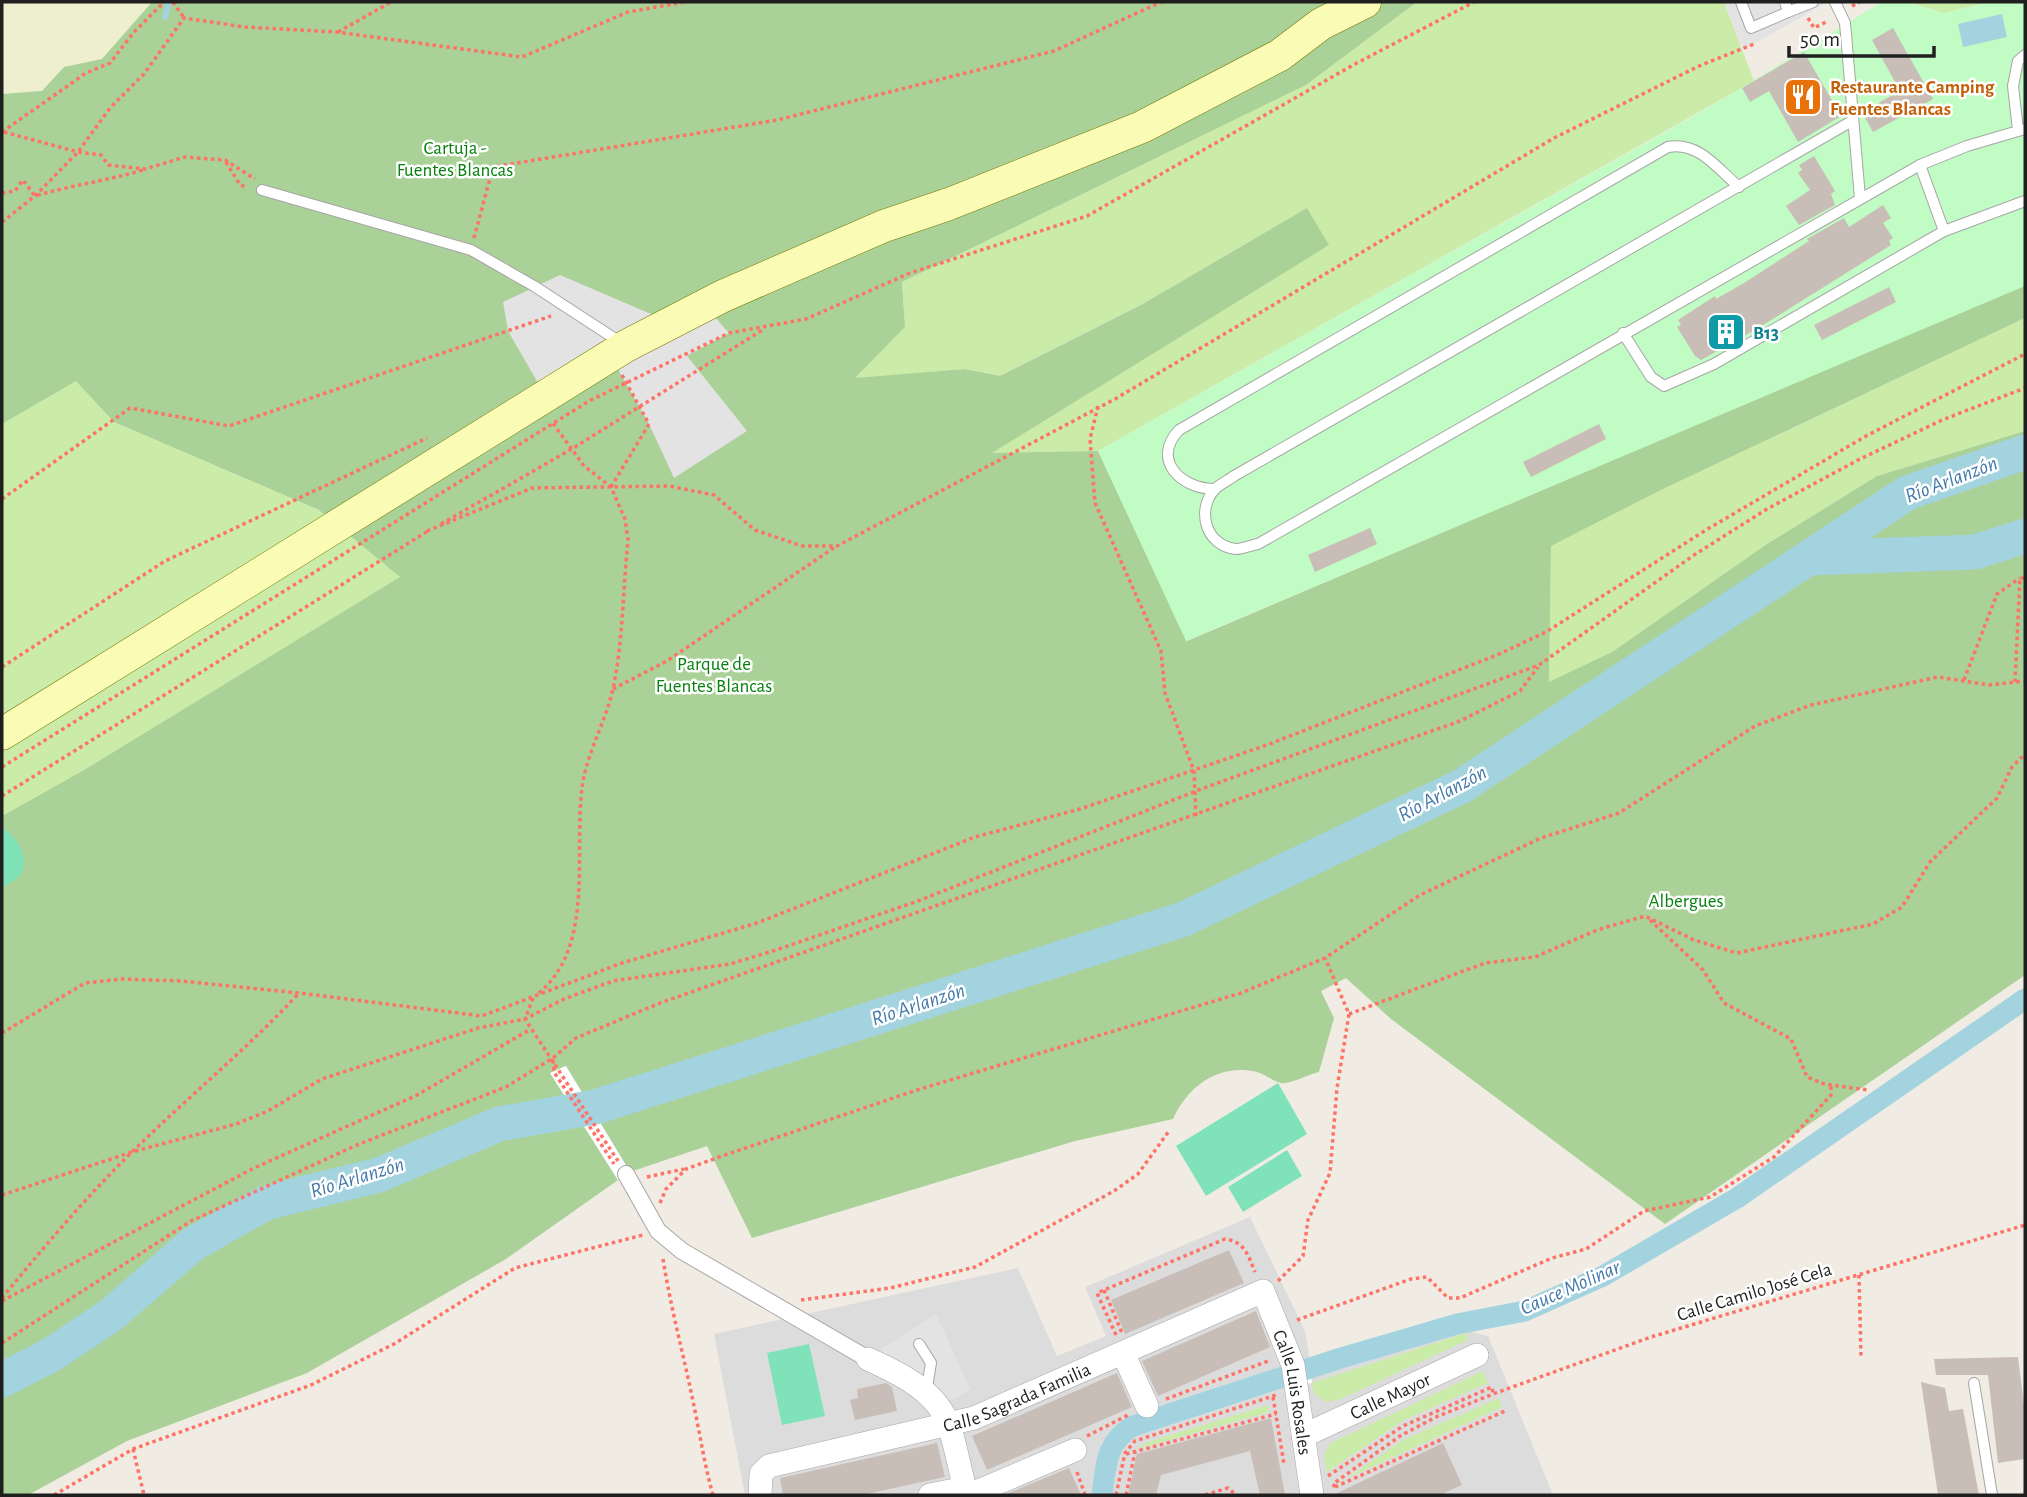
<svg xmlns="http://www.w3.org/2000/svg" width="2027" height="1497" font-family="'Alegreya Sans',sans-serif">
<style>
.residential{fill:#dddcdc}
.farmland{fill:#eeefcf}
.grass{fill:#cbeca8}
.forest{fill:#aad197}
.park{fill:#c0fcc3}
.pitch{fill:#7fe2b9}
.parking{fill:#e3e3e3}
.water{fill:#a3d3df}
.pier{fill:#fff}
.lines{fill:none;stroke-linecap:round;stroke-linejoin:round}
.stream{stroke:#a3d3df;stroke-width:6}
.canal{stroke:#a3d3df;stroke-width:21}
.river{stroke:#a3d3df;stroke-width:35}
.building{fill:#c8beb7}
.service-casing{stroke:#a6a6a6;stroke-width:12}
.pedestrian-casing{stroke:#a6a6a6;stroke-width:18}
.minor-casing{stroke:#a6a6a6;stroke-width:24}
.secondary-casing{stroke:#717b00;stroke-width:33}
.path{stroke:#ff7266;stroke-width:3.5;stroke-dasharray:3.5 3.5;stroke-linecap:butt}
.service{stroke:#fff;stroke-width:10}
.pedestrian{stroke:#fff;stroke-width:16}
.minor{stroke:#fff;stroke-width:23}
.secondary{stroke:#fafcb6;stroke-width:32}
.labels{text-anchor:middle;stroke-width:5;stroke-linejoin:round;paint-order:stroke}
.food-label{font-size:19px;font-weight:bold;fill:#c56008;stroke:#fff;text-anchor:start}
.park-label{font-size:19px;fill:#07820e;stroke:#fff}
.culture-label{font-size:19px;font-weight:bold;fill:#0d838f;stroke:#fff;text-anchor:start}
.street-label{font-size:19px;fill:#1f1f1f;stroke:#fff}
.water-label{font-size:21px;font-style:italic;fill:#447aaa;stroke:#fff}
</style>
<rect width="100%" height="100%" fill="#f0ece4"/>
<!-- residential -->
<polygon class="residential" points="1250,1217 1305,1331 1313,1378 1464,1330 1488,1336 1553,1495 745,1495 714,1334 1018,1268 1057,1356 1106,1336 1085,1287"/>
<!-- farmland -->
<polygon class="farmland" points="2,2 152,2 102,59 64,67 42,91 2,94"/>
<!-- grass -->
<g class="grass">
<polygon points="1417,2 1724,2 1754,81 1098,451 990,454 1328,245 1307,208 1141,305 1000,376 965,369 854,379 905,327 902,282 1306,85"/>
<polygon points="1907,2 1989,2 1944,13"/>
<polygon points="2025,318 2025,431 1877,476 1767,544 1612,652 1549,683 1551,546 1661,490"/>
<polygon points="76,380 114,422 319,510 401,577 84,770 2,816 2,424"/>
<polygon points="1466,1333 1468,1340 1341,1399 1325,1402 1314,1393 1312,1383"/>
<polygon points="1483,1371 1488,1383 1404,1420 1327,1472 1324,1455 1331,1443"/>
<polygon points="1499,1398 1502,1407 1346,1479 1403,1440"/>
<polygon points="1268,1405 1269,1412 1137,1449 1148,1442"/>
</g>
<!-- forest -->
<path class="forest" d="M152,2H1417L1306,85L902,282L905,327L855,378L965,369L1000,376L1141,305L1307,208L1329,245L992,453L1098,451L1187,641L2025,285V318L1661,490L1551,546L1549,682L1612,652L1767,544L1877,476L2025,431V975L1665,1224L1391,1019L1346,978L1321,991L1334,1018L1319,1072C1309,1074 1292,1084 1282,1083C1274,1082 1265,1074 1257,1072C1219,1063 1188,1086 1173,1119L1075,1141L752,1238L707,1146L630,1172L565,1066L551,1074L618,1180L506,1259L307,1373L127,1441L28,1495H2V816L84,770L400,577L319,510L114,422L76,381L2,424V94L42,91L64,67L102,59Z"/>
<!-- park -->
<polygon class="park" points="1882,2 1907,2 1944,13 1989,2 2025,2 2025,286 1186,641 1098,451 1715,104"/>
<!-- pitch -->
<g class="pitch">
<path d="M2,828C16,835 30,858 21,874C17,880 8,884 2,888Z"/>
<polygon points="1278,1083 1307,1134 1206,1196 1176,1146"/>
<polygon points="1287,1150 1302,1176 1243,1212 1228,1187"/>
<polygon points="809,1344 825,1416 782,1425 767,1353"/>
</g>
<!-- parking -->
<g class="parking">
<polygon points="1724,2 1828,2 1743,50"/>
<polygon points="560,275 672,323 705,306 729,333 687,356 747,431 674,478 649,424 611,357 545,395 508,331 503,302"/>
<polygon points="936,1314 971,1390 947,1402 877,1352"/>
</g>
<!-- water -->
<polygon class="water" points="2002,14 2007,37 1963,47 1958,24"/>
<!-- pier -->
<g class="pier">
<polygon points="566,1066 630,1172 618,1180 550,1073"/>
<polygon points="1309,1359 1312,1383 1276,1389 1273,1371"/>
</g>
<g class="lines">
<!-- stream -->
<polyline class="stream" points="165,17 169,2"/>
<!-- canal -->
<path class="canal" d="M1102,1495C1106,1466 1105,1443 1133,1426L1341,1358L1457,1324L1525,1311L1603,1276L1737,1198L2025,999"/>
<!-- river -->
<g class="river">
<polyline points="1808,558 1975,552 2025,536"/>
<polyline points="2,1380 51,1355 111,1315 193,1244 265,1203 379,1175 499,1124 595,1107 1184,919 1462,786 1907,493 2025,452"/>
</g>
</g>
<!-- building -->
<g class="building">
<polygon points="1893,28 1933,99 1873,132 1862,112 1900,91 1872,40"/>
<polygon points="1804,52 1841,116 1798,142 1769,91 1750,102 1742,88"/>
<polygon points="1814,156 1835,191 1831,194 1835,205 1799,225 1786,206 1810,190 1798,173 1802,170 1799,165"/>
<polygon points="1883,205 1891,218 1883,223 1893,238 1889,241 1891,245 1755,330 1701,360 1695,356 1677,327 1681,325 1678,320 1715,296 1716,299 1744,283 1809,241 1807,239 1844,218 1849,227"/>
<polygon points="1889,287 1896,302 1822,340 1814,325"/>
<polygon points="1599,424 1606,439 1531,477 1523,462"/>
<polygon points="1370,528 1377,544 1315,572 1308,555"/>
<polygon points="1229,1250 1244,1283 1125,1334 1111,1300"/>
<polygon points="1256,1311 1270,1347 1158,1396 1142,1361"/>
<polygon points="2018,1357 2025,1414 2025,1459 1998,1463 1988,1375 1936,1375 1934,1359"/>
<polygon points="1117,1373 1132,1407 987,1470 972,1436"/>
<polygon points="1921,1382 1945,1388 1949,1411 1963,1409 1979,1495 1938,1495"/>
<polygon points="886,1383 892,1387 897,1411 855,1420 850,1400 858,1398 857,1389"/>
<polygon points="1271,1418 1285,1495 1260,1495 1250,1451 1161,1475 1156,1495 1128,1495 1137,1454"/>
<polygon points="937,1443 945,1477 862,1495 783,1495 780,1478"/>
<polygon points="1443,1443 1462,1485 1440,1495 1333,1495"/>
<polygon points="1069,1468 1081,1495 1004,1495"/>
</g>
<g class="lines">
<defs>
<g id="service">
<polyline points="1741,2 1751,28 1788,12 1785,2"/>
<polyline points="1835,2 1845,23 1860,198"/>
<polyline points="1788,12 1813,2"/>
<path d="M1852,121L1234,476C1229,480 1220,484 1215,489C1196,509 1205,546 1236,549C1242,549 1251,545 1258,544L1920,165L1967,146L2025,129"/>
<polyline points="2018,130 2013,86 2018,61 2025,55"/>
<polyline points="1920,165 1944,231"/>
<polyline points="262,190 471,250 534,286 623,344"/>
<polyline points="1623,333 1651,377 1664,386 1714,364 1944,231 2025,201"/>
<path d="M1215,489C1181,489 1151,460 1179,430L1668,147C1698,141 1717,168 1739,187"/>
<polyline points="919,1344 931,1363 926,1393"/>
<polyline points="1974,1383 1992,1495"/>
</g>
<polyline id="pedestrian" points="626,1174 658,1231 682,1251 868,1359"/>
<g id="minor">
<polyline points="1123,1353 1147,1406"/>
<path d="M868,1359C899,1373 937,1391 949,1426C957,1449 960,1473 967,1495"/>
<path id="s1" d="M1303,1436L1477,1355"/>
<path id="s2" d="M760,1495L761,1474L769,1466L974,1418L1263,1291L1293,1365L1312,1495"/>
<polyline points="930,1495 965,1488"/>
<polyline points="969,1495 1075,1450"/>
</g>
<polyline id="secondary" points="2,734 626,346 723,296 884,226 949,204 1142,127 1280,55 1321,24 1365,2"/>
</defs>
<!-- service casing -->
<use href="#service" class="service-casing"/>
<!-- pedestrian casing -->
<use href="#pedestrian" class="pedestrian-casing"/>
<!-- minor casing -->
<use href="#minor" class="minor-casing"/>
<!-- secondary casing -->
<use href="#secondary" class="secondary-casing"/>
<!-- path -->
<g class="path">
<polyline points="173,2 184,18"/>
<polyline points="1852,6 1860,2"/>
<polyline points="1808,18 1814,28 1828,21"/>
<polyline points="338,32 391,2"/>
<polyline points="2,132 86,73 110,63 134,32 164,2"/>
<polyline points="4,132 78,152 101,155 108,165 145,169 185,157 225,160 255,179"/>
<polyline points="226,162 240,185 247,187"/>
<path d="M2,193L15,191L23,180L35,196C72,185 106,181 143,170"/>
<polyline points="2,222 35,196 78,152 110,108 144,74 184,18 245,27 336,32 522,57 628,12 685,2"/>
<polyline points="474,238 493,167 777,120 1054,51 1161,2"/>
<polyline points="1098,406 1090,439 1095,503 1161,651 1165,693 1194,771 1196,816"/>
<polyline points="611,487 649,424 622,375"/>
<polyline points="2,499 130,408 229,426 551,316"/>
<polyline points="441,524 570,450 764,329"/>
<polyline points="427,531 532,488 669,486 714,495 755,530 802,546 837,546 1115,399 1554,138 1699,66 1754,44"/>
<polyline points="2,667 165,561 427,438"/>
<polyline points="1964,680 1997,594 2020,578"/>
<polyline points="2015,682 2020,578 2025,578"/>
<polyline points="613,689 667,661 835,547"/>
<polyline points="2,767 589,401 729,333 806,319 910,273 1087,216 1355,64 1474,2"/>
<polyline points="2,796 428,531"/>
<polyline points="1650,920 1703,970 1724,1003 1791,1039 1807,1077 1824,1084 1868,1090"/>
<path d="M539,993C597,944 572,848 583,781C589,749 606,720 613,689C623,641 623,589 628,540L625,519L611,487L584,466L552,422"/>
<polyline points="533,998 525,1019 618,1161"/>
<polyline points="1349,1014 1485,963 1535,957 1597,930 1645,916 1694,940 1737,953 1873,924 1902,907 1930,862 1997,798 2012,767 2025,754"/>
<polyline points="2,1033 85,983 123,979 181,981 299,993 482,1016 622,963 757,923 975,837 1080,809 1267,745 1497,655 1546,632 1706,530 1866,436 2025,354"/>
<polyline points="553,1060 554,1072 614,1164"/>
<polyline points="647,1177 684,1169"/>
<polyline points="2,1195 132,1152 236,1124 268,1111 322,1079 478,1028 525,1019 564,999 613,981 730,964 776,950 918,901 1196,791 1539,665 1694,555 1767,509 1860,459 1942,420 2025,388"/>
<polyline points="660,1203 666,1189 686,1169 722,1156 920,1089 1241,993 1325,958 1420,895 1541,838 1619,813 1755,726 1811,705 1938,677 1989,685 2025,681"/>
<path d="M663,1259C671,1310 685,1360 695,1411C701,1440 705,1467 713,1495"/>
<polyline points="1859,1275 1861,1358"/>
<polyline points="1278,1281 1303,1256 1308,1220 1330,1173 1337,1088 1349,1014 1325,958"/>
<polyline points="1104,1290 1122,1333"/>
<path d="M2,1298C44,1247 86,1197 133,1151C188,1097 247,1049 299,993"/>
<polyline points="801,1300 890,1288 975,1267 1114,1191 1138,1174 1169,1131"/>
<polyline points="2,1301 254,1168 415,1096 531,1029"/>
<polyline points="1297,1320 1411,1279 1427,1277 1448,1298 1460,1298 1552,1258 1586,1249 1644,1211 1710,1197 1774,1157 1831,1095 1831,1085"/>
<path d="M1116,1335L1097,1293L1225,1239C1245,1242 1248,1255 1255,1272"/>
<polyline points="2,1343 191,1221 359,1144 506,1087 553,1058 576,1038 660,1003 1460,721 1520,691 1538,667"/>
<polyline points="1273,1397 1284,1464"/>
<polyline points="1166,1399 1271,1360"/>
<polyline points="1087,1436 1130,1414"/>
<polyline points="133,1449 144,1495"/>
<polyline points="1126,1454 1276,1414"/>
<polyline points="1077,1472 1085,1495"/>
<polyline points="1328,1476 1403,1426 1492,1387 1493,1394"/>
<polyline points="1335,1487 1333,1484 1400,1436 1436,1417 1493,1394 1651,1337 2025,1225"/>
<polyline points="1335,1487 1505,1411"/>
<polyline points="54,1495 133,1449 311,1385 394,1344 515,1268 643,1235"/>
<polyline points="1116,1495 1125,1453 1135,1441 1276,1395"/>
<polyline points="1126,1495 1135,1452"/>
<polyline points="1205,1495 1228,1488 1236,1495"/>
</g>
<!-- service -->
<use href="#service" class="service"/>
<!-- pedestrian -->
<use href="#pedestrian" class="pedestrian"/>
<!-- minor -->
<use href="#minor" class="minor"/>
<!-- secondary -->
<use href="#secondary" class="secondary"/>
</g>
<!-- icons -->
<defs>
<symbol id="restaurant-square" viewBox="-11 -11 22 22"><rect x="-9" y="-9" width="18" height="18" rx="4" fill="#e8710a" stroke="#fff"/><path d="M-5-6h1v4h1v-4h1v4h1v-4h1v5L-1.5 .5V6h-2V.5L-5-1ZM5-6V6H3V1.5H1.5Q1.5-4 5-6Z" fill="#fff"/></symbol>
<symbol id="building-square" viewBox="-11 -11 22 22"><rect x="-9" y="-9" width="18" height="18" rx="4" fill="#0f9aa8" stroke="#fff"/><path d="M-4-6H4V6H1V3H-1V6H-4ZM-2.5-4.3h1.7v1.8h-1.7ZM.8-4.3h1.7v1.8H.8ZM-2.5-1h1.7V.8h-1.7ZM.8-1h1.7V.8H.8Z" fill="#fff"/></symbol>
</defs>
<g fill-rule="evenodd">
<use href="#restaurant-square" x="1781" y="75" width="44" height="44"/>
<use href="#building-square" x="1704" y="310" width="44" height="44"/>
</g>
<g class="labels">
<!-- food labels -->
<g class="food-label">
<text x="1830" y="93">Restaurante Camping<tspan x="1830" dy="22">Fuentes Blancas</tspan></text>
</g>
<!-- park labels -->
<g class="park-label">
<text x="455" y="154">Cartuja -<tspan x="455" dy="22">Fuentes Blancas</tspan></text>
<text x="714" y="670">Parque de<tspan x="714" dy="22">Fuentes Blancas</tspan></text>
<text x="1686" y="907">Albergues</text>
</g>
<!-- culture labels -->
<g class="culture-label">
<text x="1753" y="339">B13</text>
</g>
<!-- street labels -->
<g class="street-label">
<text transform="translate(1754 1291) rotate(-17)" y="7">Calle Camilo José Cela</text>
<text dy="7" stroke="none"><textPath href="#s2" startOffset="665">Calle Luis Rosales</textPath></text>
<text dy="7" stroke="none"><textPath href="#s2" startOffset="290">Calle Sagrada Familia</textPath></text>
<text dy="7" stroke="none"><textPath href="#s1" startOffset="96">Calle Mayor</textPath></text>
</g>
<!-- water labels -->
<g class="water-label">
<text transform="translate(1951 479) rotate(-21)" y="7">Río Arlanzón</text>
<text transform="translate(1442 793) rotate(-28)" y="7">Río Arlanzón</text>
<text transform="translate(918 1004) rotate(-18)" y="7">Río Arlanzón</text>
<text transform="translate(357 1177) rotate(-17)" y="7">Río Arlanzón</text>
<text transform="translate(1570 1287) rotate(-24)" y="7">Cauce Molinar</text>
</g>
</g>
<!-- border -->
<rect width="2027" height="1497" fill="none" stroke="#1f1f1f" stroke-width="7"/>
<!-- scale -->
<path d="M1789 46v10h145v-10" fill="none" stroke="#1f1f1f" stroke-width="3.5"/>
<text x="1800" y="46" font-size="21" fill="#1f1f1f" stroke="#ffffff" stroke-width="5" paint-order="stroke">50 m</text>
</svg>
